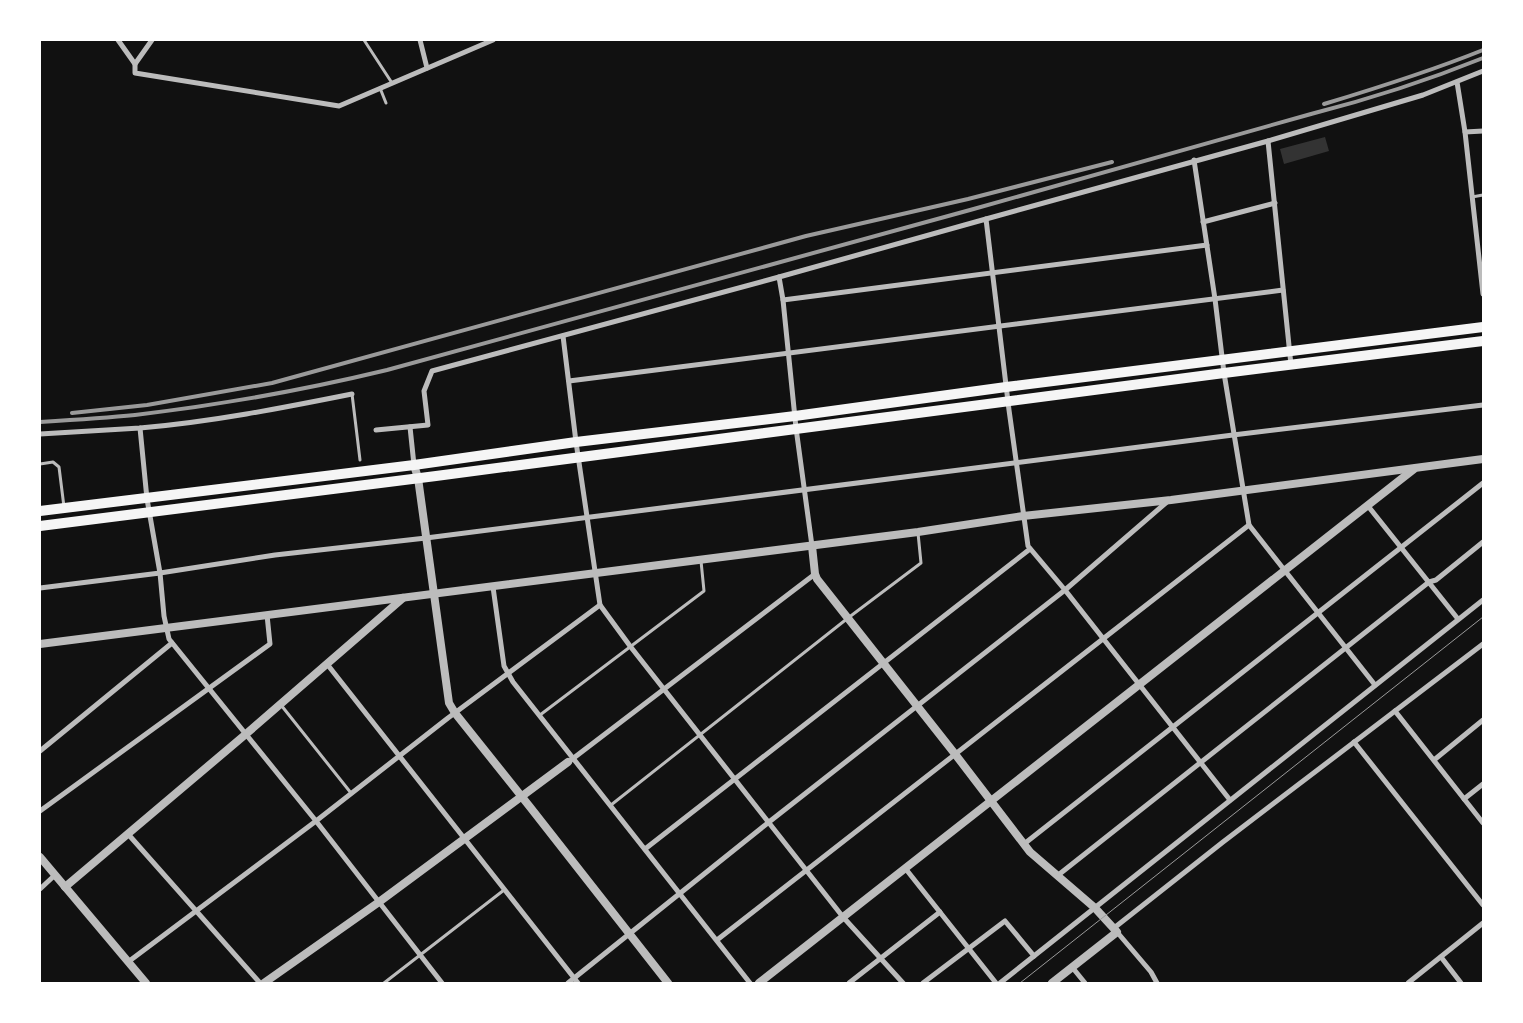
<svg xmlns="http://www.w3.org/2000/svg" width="1523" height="1023" font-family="Overpass,sans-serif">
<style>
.water{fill:#333}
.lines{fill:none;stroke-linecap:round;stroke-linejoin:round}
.service{stroke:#bcbcbc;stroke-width:3}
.minor{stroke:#bcbcbc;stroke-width:5}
.tertiary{stroke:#bcbcbc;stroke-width:8}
.primary{stroke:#f5f5f5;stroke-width:10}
.tram{stroke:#9a9a9a;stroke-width:1}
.rail{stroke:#9a9a9a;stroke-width:4}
</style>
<rect width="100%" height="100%" fill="#111"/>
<!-- water -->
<polygon class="water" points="1325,137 1329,151 1284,164 1280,149"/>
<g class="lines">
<!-- service -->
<g class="service">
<polyline points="364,40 392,83"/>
<polyline points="380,88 386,103"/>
<polyline points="1472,197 1483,195"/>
<polyline points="352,394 360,460"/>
<polyline points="40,464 53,462 59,467 64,507"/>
<polyline points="281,705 351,793"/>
<polyline points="540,715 704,591 701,561"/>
<polyline points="611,805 848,618 921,563 918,533"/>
<polyline points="384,983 504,890"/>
</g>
<!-- minor -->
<g class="minor">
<polyline points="118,40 135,64 135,73 339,106 493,40"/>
<polyline points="420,40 427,68"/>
<polyline points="135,64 152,40"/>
<polyline points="1457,82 1465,132 1483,294"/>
<polyline points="1465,132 1483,131"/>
<polyline points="1268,141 1291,365"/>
<polyline points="1194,160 1215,299 1224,373 1249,525 1375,685"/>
<polyline points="986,219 1268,141 1423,95 1483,71"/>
<polyline points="1203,222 1275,203"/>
<polyline points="783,300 1207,245"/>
<polyline points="563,336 576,442 600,605 630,646 843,917 903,983"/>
<polyline points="569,381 1283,290"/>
<polyline points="410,427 414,465"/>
<polyline points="140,428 147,499 160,573 164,616 169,639 316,821 442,983"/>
<polyline points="376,430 428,425 424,391 432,371 779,277"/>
<path d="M40,434C73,432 106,430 140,428C211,422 282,408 352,394"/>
<polyline points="1368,506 1458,619"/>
<polyline points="812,546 796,428 783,300 779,277 986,219 1009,410 1028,546 1065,590 1230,800"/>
<polyline points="493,587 504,666 513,682 750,983"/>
<polyline points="40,588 160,573 275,555 426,538 1233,435 1483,405"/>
<polyline points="327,664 578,983"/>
<polyline points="1395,711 1483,823"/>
<polyline points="1354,742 1483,905"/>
<polyline points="40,751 172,643"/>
<polyline points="571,760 815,574"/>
<polyline points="1434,760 1483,720"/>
<polyline points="1464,799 1483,784"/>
<polyline points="40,811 270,644 267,615"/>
<polyline points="128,834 260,983"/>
<polyline points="1024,844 1483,483"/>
<polyline points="645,849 1030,549"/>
<polyline points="905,868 996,983"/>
<polyline points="1057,876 1429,582 1436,580 1483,542"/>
<polyline points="40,889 55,875"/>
<polyline points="1114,928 1223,842 1483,644"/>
<polyline points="1117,932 1151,972 1157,983"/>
<polyline points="717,940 1249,525"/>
<polyline points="1441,957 1461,983"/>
<polyline points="128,962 316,821 448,718 600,605"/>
<polyline points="1072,967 1085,983"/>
<polyline points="568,983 769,822 1065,590 1168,501"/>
<polyline points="849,983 940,912"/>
<polyline points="923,983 1005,921 1034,956"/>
<polyline points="1000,983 1483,600"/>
<polyline points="1408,983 1483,923"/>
</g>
<!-- tertiary -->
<g class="tertiary">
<polyline points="414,465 418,478 449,703 455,713 530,807 668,983"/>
<polyline points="812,546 815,574 817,579 955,754 1030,852 1095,908 1117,932 1052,983"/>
<polyline points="40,644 918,532 1023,516 1171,500 1483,459"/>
<polyline points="40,857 146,983"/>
<polyline points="65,887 246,734 403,598"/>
<polyline points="264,983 379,902 568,762"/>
<polyline points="759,983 1414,469"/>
</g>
<!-- primary -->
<g class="primary">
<polyline points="40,511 414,465 576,442 795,416 1006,387 1483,327"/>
<polyline points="40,526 436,476 1224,373 1483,341"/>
</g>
<!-- tram -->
<polyline class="tram" points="1020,983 1483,617"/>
<!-- rail -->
<g class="rail">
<path d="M1324,104C1377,88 1431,71 1483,50"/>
<polyline points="72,413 147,405 272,383 806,236 968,199 1112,162"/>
<path d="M40,422C72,420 104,418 135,415C220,405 304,390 387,370L970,210L1311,114C1370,99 1426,81 1483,58"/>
</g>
</g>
<!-- border -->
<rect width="1523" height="1023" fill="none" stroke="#ffffff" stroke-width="82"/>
</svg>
